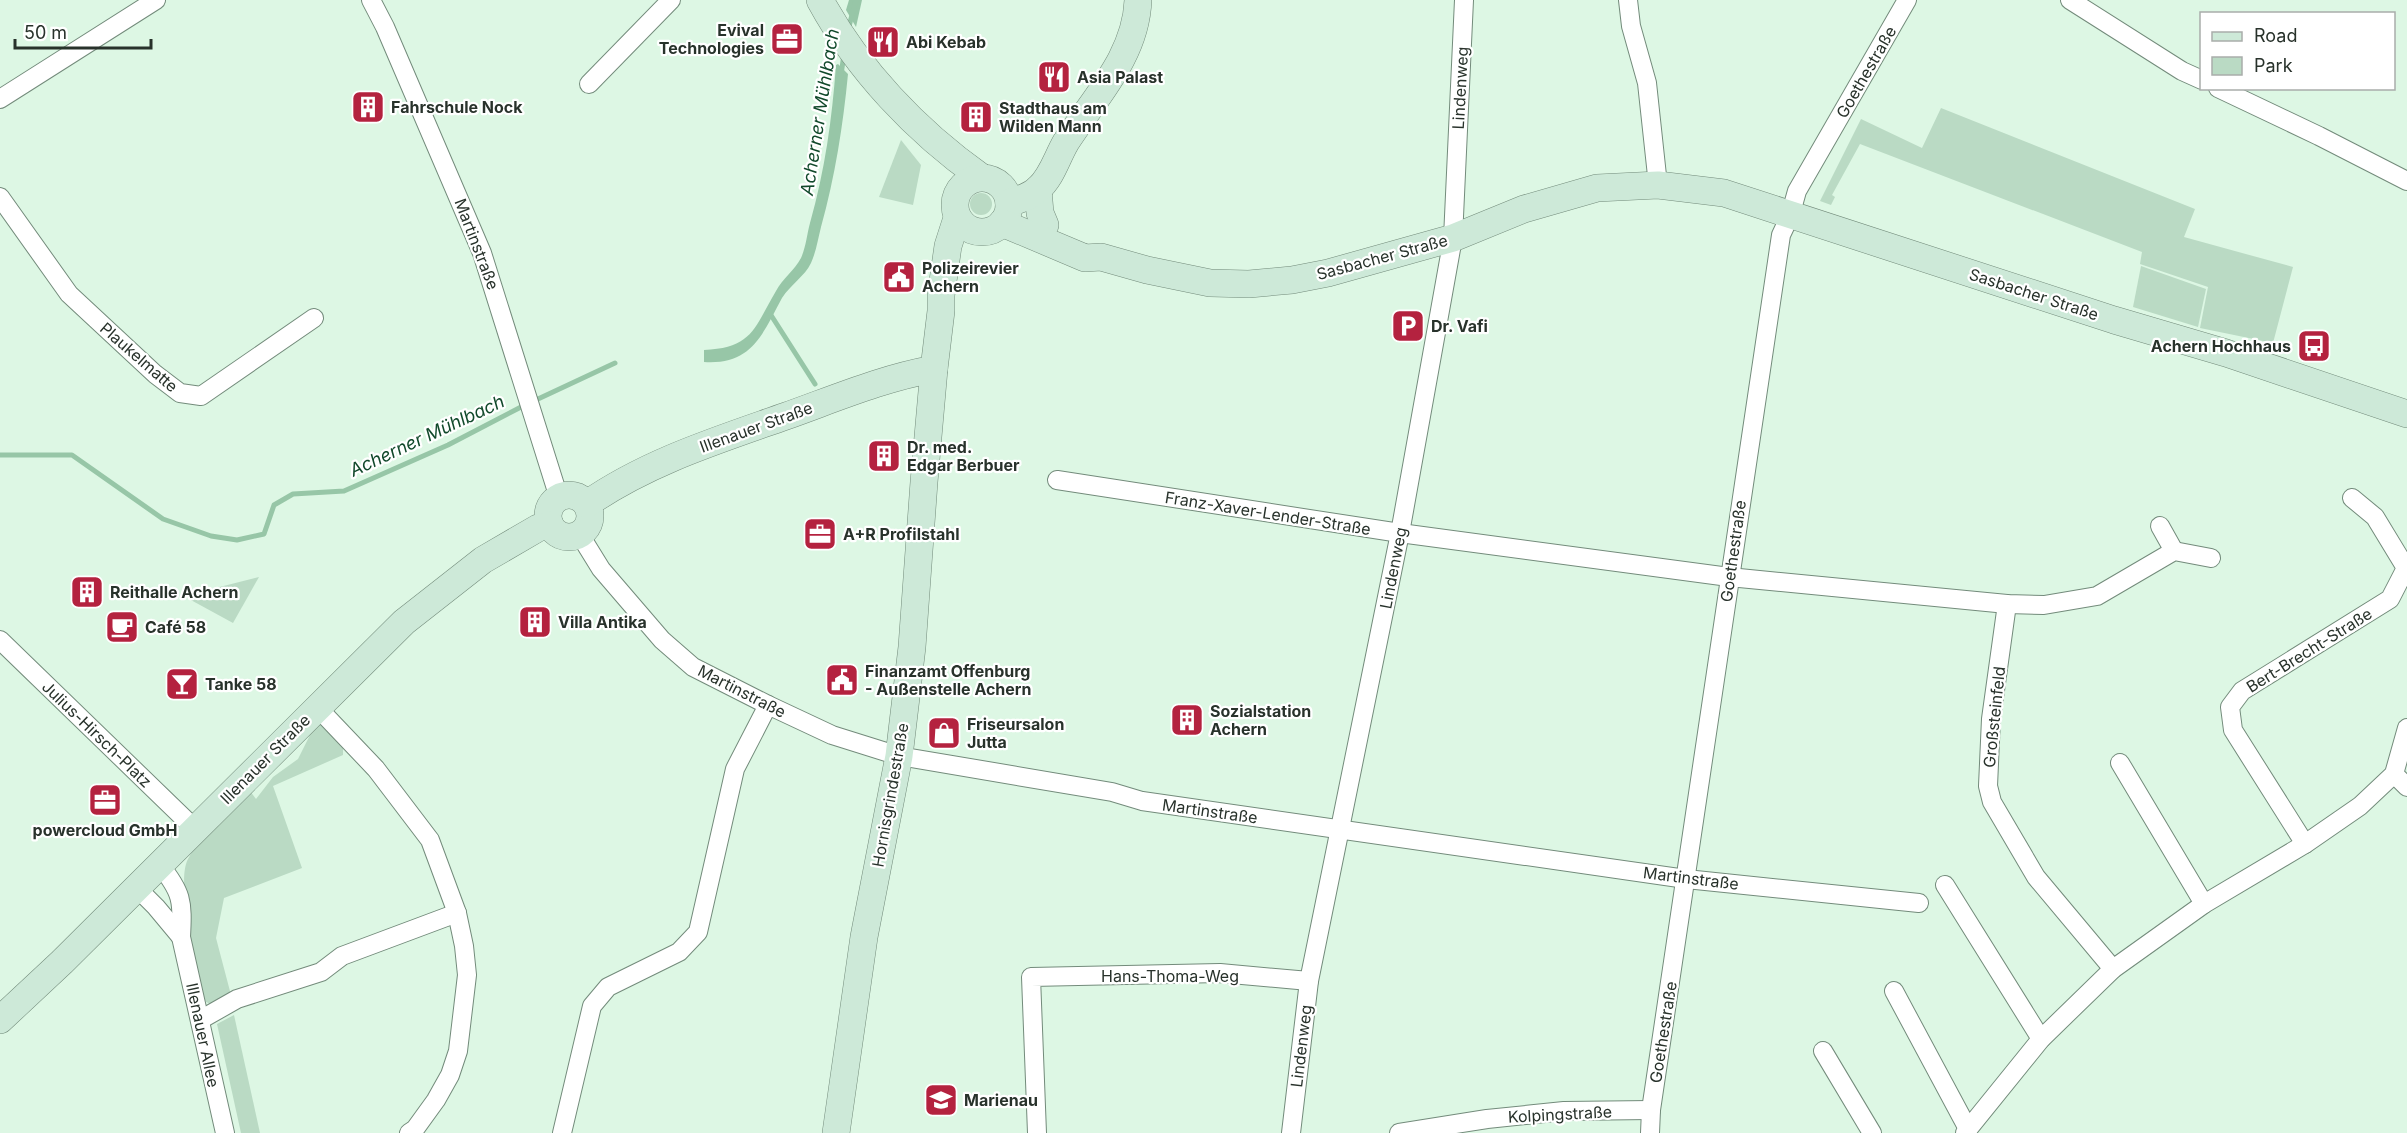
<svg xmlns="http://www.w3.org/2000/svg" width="2407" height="1133" font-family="Inter,sans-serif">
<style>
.green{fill:#badac4}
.water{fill:#97c6a7}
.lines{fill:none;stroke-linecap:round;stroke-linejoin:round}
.stream{stroke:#97c6a7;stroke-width:5}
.street-casing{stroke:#738b7b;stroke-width:20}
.secondary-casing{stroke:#738b7b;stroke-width:28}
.street{stroke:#fff;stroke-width:18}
.secondary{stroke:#cde9d8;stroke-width:27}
.labels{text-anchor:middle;stroke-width:4.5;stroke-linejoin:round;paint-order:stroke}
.poi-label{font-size:16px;font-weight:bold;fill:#28322b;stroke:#fff;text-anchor:start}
.street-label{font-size:16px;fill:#28322b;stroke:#fff}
.water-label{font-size:18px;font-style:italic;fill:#11492b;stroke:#fff}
</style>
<rect width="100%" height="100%" fill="#ddf7e4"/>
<!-- green -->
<g class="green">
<polygon points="1941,108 2195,209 2184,237 2293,267 2273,343 2200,328 2208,287 2140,264 2142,252 1860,144 1832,195 1835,197 1831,205 1820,201 1861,119 1922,148"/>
<polygon points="901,140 921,165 913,205 879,197"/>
<circle cx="981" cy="204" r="11"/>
<polygon points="2141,266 2206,289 2198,327 2133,307"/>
<polygon points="259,577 233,623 189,599 192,594"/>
<path d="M319,717L343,743V755L273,786L302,868L224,898L216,938L231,995L213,1005L206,1002L203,995C198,967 175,883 188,859C201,835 231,811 250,791L256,799L273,777L298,759Z"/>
<polygon points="234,1015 260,1133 241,1133 217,1024"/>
</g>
<!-- water -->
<g class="water">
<polygon points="849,0 862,0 856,27 846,10"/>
<path d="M838,64L848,74C843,126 835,177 821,227C818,239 816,252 811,263C805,276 790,285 782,298C762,335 752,365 704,362V350C753,348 754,328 776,291C782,279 795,270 801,258C806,247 807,234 810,223C825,170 832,119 836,65Z"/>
</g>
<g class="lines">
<!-- stream -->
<g class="stream">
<polyline points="848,30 856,0"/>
<polyline points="841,75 844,54"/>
<polyline points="769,312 815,384"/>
<polyline points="0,455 72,455 163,519 211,536 237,540 264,534 274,505 293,494 344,491 448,445 523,406 615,363"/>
</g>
<defs>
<g id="street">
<polyline points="371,0 385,27 482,253 559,498"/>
<polyline points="1628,0 1631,26 1647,83 1658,185"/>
<polyline points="2070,0 2182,71 2202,80"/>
<polyline points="589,84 671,0"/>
<polyline points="2218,88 2319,136 2407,181"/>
<polyline points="0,99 156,0"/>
<polyline points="0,197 69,294 155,374 180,393 201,396 314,318"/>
<polyline points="1057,480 1400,533 1729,577 2007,604 2044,605 2097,596 2174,551 2211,558"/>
<polyline points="2160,526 2174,551"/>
<polyline points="580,535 601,569 662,640 693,667 768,705 832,735 899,756 1112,792 1142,801 1686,879 1919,903"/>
<polyline points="2007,604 1991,719 1988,786 1992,802 2036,877 2113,969"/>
<polyline points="0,640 195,829"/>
<polyline points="317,707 376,769 430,840 457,913 464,946 467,975 458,1051 450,1075 436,1100 415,1129 409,1133"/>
<polyline points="2120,763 2204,904"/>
<polyline points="2394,774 2407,787"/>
<polyline points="2305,844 2233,730 2230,707 2242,691 2390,599 2406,568 2375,517 2352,498"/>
<path d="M159,864C182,892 183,901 181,937L225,1133"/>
<polyline points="1945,885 2041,1039"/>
<polyline points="136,887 156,907 181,937"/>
<polyline points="1894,991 1968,1129"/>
<polyline points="200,1020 237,999 321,972 342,956 457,913"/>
<polyline points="1823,1051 1872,1133"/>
<polyline points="562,1133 592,1006 608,987 679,952 698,932 735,769 768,705"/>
<polyline points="1037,1133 1031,977 1220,973 1309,981"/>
<polyline points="1291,1133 1309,981 1400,533 1453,238 1464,0"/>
<polyline points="1399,1133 1487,1119 1564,1111 1651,1110"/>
<polyline points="1650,1133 1651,1110 1781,235 1790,216 1797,191 1907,0"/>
<polyline points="1965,1133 2041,1039 2113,969 2204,904 2305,844 2360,806 2394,774 2407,728"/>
</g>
<g id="secondary">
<path d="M820,0C858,70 916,131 981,177"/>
<circle cx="982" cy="205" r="27"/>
<polyline points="1038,189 1040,213 1045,225"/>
<path d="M1009,203C1018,200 1031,196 1038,189C1052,177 1057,157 1066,142C1095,97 1136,56 1138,0"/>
<polyline points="1002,223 1085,258 1101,257 1147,270 1210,283 1249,284 1292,280 1328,273 1453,238 1524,209 1597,188 1658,185 1724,193 2114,320 2226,353 2407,414"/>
<circle cx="569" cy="516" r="21"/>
<path d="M587,504C647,462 718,440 786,416C834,399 883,378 934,369"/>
<polyline points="0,1020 62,962 404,622 483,560 538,528 550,525"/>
<polyline points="836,1133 864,937 899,756 912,647 924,482 934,369 941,311 941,295 948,246 957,218"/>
</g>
</defs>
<!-- street casing -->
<use href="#street" class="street-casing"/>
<!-- secondary casing -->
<use href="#secondary" class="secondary-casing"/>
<!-- street -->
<use href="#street" class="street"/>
<!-- secondary -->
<use href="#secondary" class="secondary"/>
</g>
<!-- icons -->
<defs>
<symbol id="office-square" viewBox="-11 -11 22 22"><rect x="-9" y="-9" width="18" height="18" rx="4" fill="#b4223f" stroke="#fff"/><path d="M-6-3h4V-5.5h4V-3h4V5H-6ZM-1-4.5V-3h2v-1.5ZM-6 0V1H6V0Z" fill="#fff"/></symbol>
<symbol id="restaurant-square" viewBox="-11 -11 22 22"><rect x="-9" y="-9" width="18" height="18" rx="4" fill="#b4223f" stroke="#fff"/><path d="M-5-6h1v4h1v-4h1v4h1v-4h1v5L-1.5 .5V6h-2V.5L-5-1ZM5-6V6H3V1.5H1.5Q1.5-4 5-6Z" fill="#fff"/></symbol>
<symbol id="building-square" viewBox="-11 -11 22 22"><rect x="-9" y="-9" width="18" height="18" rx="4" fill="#b4223f" stroke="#fff"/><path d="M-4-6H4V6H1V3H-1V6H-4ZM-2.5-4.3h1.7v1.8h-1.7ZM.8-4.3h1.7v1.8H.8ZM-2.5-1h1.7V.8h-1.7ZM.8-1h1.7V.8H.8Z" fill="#fff"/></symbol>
<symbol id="civic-square" viewBox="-11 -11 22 22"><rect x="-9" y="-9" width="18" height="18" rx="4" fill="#b4223f" stroke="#fff"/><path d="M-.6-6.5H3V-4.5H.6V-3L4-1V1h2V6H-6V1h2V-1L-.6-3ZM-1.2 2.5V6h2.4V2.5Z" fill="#fff"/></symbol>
<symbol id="parking-square" viewBox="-11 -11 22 22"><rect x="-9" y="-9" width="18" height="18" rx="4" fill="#b4223f" stroke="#fff"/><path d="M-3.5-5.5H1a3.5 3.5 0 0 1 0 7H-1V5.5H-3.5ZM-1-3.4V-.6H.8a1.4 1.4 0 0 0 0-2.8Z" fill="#fff"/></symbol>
<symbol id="bus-square" viewBox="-11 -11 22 22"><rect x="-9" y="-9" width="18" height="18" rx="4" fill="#b4223f" stroke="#fff"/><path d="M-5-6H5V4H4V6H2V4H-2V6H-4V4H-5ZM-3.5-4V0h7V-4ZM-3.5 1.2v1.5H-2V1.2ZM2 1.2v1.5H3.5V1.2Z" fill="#fff"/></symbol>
<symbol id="cafe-square" viewBox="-11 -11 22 22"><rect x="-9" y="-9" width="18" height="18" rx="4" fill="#b4223f" stroke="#fff"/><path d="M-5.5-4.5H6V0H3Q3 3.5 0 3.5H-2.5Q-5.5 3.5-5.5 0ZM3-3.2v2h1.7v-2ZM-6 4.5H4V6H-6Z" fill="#fff"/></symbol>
<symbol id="bar-square" viewBox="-11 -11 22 22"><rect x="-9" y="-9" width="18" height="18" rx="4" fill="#b4223f" stroke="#fff"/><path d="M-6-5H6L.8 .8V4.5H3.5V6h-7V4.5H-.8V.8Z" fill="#fff"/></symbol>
<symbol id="shop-square" viewBox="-11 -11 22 22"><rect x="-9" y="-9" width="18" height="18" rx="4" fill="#b4223f" stroke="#fff"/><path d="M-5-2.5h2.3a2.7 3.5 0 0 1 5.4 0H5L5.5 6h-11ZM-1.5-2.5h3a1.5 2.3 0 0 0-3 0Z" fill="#fff"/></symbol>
<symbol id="school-square" viewBox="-11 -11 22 22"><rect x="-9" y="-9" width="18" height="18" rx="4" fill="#b4223f" stroke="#fff"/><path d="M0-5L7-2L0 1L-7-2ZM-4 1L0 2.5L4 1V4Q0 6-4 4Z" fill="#fff"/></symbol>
</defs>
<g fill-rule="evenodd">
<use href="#office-square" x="768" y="20" width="38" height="38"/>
<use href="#restaurant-square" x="864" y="23" width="38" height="38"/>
<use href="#restaurant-square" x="1035" y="58" width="38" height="38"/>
<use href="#building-square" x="349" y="88" width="38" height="38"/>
<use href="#building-square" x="957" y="98" width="38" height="38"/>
<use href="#civic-square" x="880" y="258" width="38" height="38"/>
<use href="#parking-square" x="1389" y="307" width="38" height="38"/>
<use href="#bus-square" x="2295" y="327" width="38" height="38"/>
<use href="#building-square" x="865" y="437" width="38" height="38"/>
<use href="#office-square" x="801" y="515" width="38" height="38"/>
<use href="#building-square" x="68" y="573" width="38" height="38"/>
<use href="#building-square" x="516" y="603" width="38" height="38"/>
<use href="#cafe-square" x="103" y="608" width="38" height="38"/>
<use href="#civic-square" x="823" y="661" width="38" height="38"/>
<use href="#bar-square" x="163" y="665" width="38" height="38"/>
<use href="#building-square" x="1168" y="701" width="38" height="38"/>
<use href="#shop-square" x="925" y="714" width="38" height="38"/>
<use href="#office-square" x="86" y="781" width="38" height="38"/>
<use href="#school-square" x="922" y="1081" width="38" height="38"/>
</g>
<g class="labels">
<!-- poi labels -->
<g class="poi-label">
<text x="764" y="36" text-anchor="end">Evival<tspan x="764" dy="18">Technologies</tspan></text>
<text x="906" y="48">Abi Kebab</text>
<text x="1077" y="83">Asia Palast</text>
<text x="391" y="113">Fahrschule Nock</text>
<text x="999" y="114">Stadthaus am<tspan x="999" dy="18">Wilden Mann</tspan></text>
<text x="922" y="274">Polizeirevier<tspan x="922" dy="18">Achern</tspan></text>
<text x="1431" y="332">Dr. Vafi</text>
<text x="2291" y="352" text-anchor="end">Achern Hochhaus</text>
<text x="907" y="453">Dr. med.<tspan x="907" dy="18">Edgar Berbuer</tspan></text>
<text x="843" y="540">A+R Profilstahl</text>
<text x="110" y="598">Reithalle Achern</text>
<text x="558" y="628">Villa Antika</text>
<text x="145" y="633">Café 58</text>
<text x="865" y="677">Finanzamt Offenburg<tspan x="865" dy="18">- Außenstelle Achern</tspan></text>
<text x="205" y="690">Tanke 58</text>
<text x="1210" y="717">Sozialstation<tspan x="1210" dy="18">Achern</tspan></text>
<text x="967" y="730">Friseursalon<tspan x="967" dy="18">Jutta</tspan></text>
<text x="105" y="836" text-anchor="middle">powercloud GmbH</text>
<text x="964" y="1106">Marienau</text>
</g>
<!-- street labels -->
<g class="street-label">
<text transform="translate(1866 72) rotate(-60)" y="6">Goethestraße</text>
<text transform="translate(1460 88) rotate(-87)" y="6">Lindenweg</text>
<text transform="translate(477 244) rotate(69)" y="6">Martinstraße</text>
<text transform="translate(1382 257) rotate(-15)" y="6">Sasbacher Straße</text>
<text transform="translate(2034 294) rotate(18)" y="6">Sasbacher Straße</text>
<text transform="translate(139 357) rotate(41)" y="6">Plaukelmatte</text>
<text transform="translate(756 427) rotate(-20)" y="6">Illenauer Straße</text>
<text transform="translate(1268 513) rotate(9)" y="6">Franz-Xaver-Lender-Straße</text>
<text transform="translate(1733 551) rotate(-82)" y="6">Goethestraße</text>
<text transform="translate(1393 568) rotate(-79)" y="6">Lindenweg</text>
<text transform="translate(2309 650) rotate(-32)" y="6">Bert-Brecht-Straße</text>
<text transform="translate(742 691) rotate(27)" y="6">Martinstraße</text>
<text transform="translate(1994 717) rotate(-84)" y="6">Großsteinfeld</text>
<text transform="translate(97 734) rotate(44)" y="6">Julius-Hirsch-Platz</text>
<text transform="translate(265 759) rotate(-45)" y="6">Illenauer Straße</text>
<text transform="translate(890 795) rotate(-80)" y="6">Hornisgrindestraße</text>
<text transform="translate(1210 811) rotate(8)" y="6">Martinstraße</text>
<text transform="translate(1691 878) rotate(7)" y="6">Martinstraße</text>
<text x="1170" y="982">Hans-Thoma-Weg</text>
<text transform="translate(1663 1032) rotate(-81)" y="6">Goethestraße</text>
<text transform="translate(203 1035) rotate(78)" y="6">Illenauer Allee</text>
<text transform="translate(1301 1046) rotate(-83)" y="6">Lindenweg</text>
<text transform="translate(1560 1114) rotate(-3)" y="6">Kolpingstraße</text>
</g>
<!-- water labels -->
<g class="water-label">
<text transform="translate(820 112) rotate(-81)" y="6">Acherner Mühlbach</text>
<text transform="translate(427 436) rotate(-25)" y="6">Acherner Mühlbach</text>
</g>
</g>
<!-- legend -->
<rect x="2200" y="12" width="195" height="78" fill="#ffffff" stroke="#a9adaa" stroke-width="1.5"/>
<rect x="2212" y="32" width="30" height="9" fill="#cde9d8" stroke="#a9adaa" stroke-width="1.5"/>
<text x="2254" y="42" font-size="18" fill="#28322b">Road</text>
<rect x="2212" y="57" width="30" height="18" fill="#badac4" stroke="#a9adaa" stroke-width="1.5"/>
<text x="2254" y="72" font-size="18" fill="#28322b">Park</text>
<!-- scale -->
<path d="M15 39v9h136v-9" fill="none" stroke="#28322b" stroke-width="3"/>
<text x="24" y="39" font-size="18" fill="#28322b" stroke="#ffffff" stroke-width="4.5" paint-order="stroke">50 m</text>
</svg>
